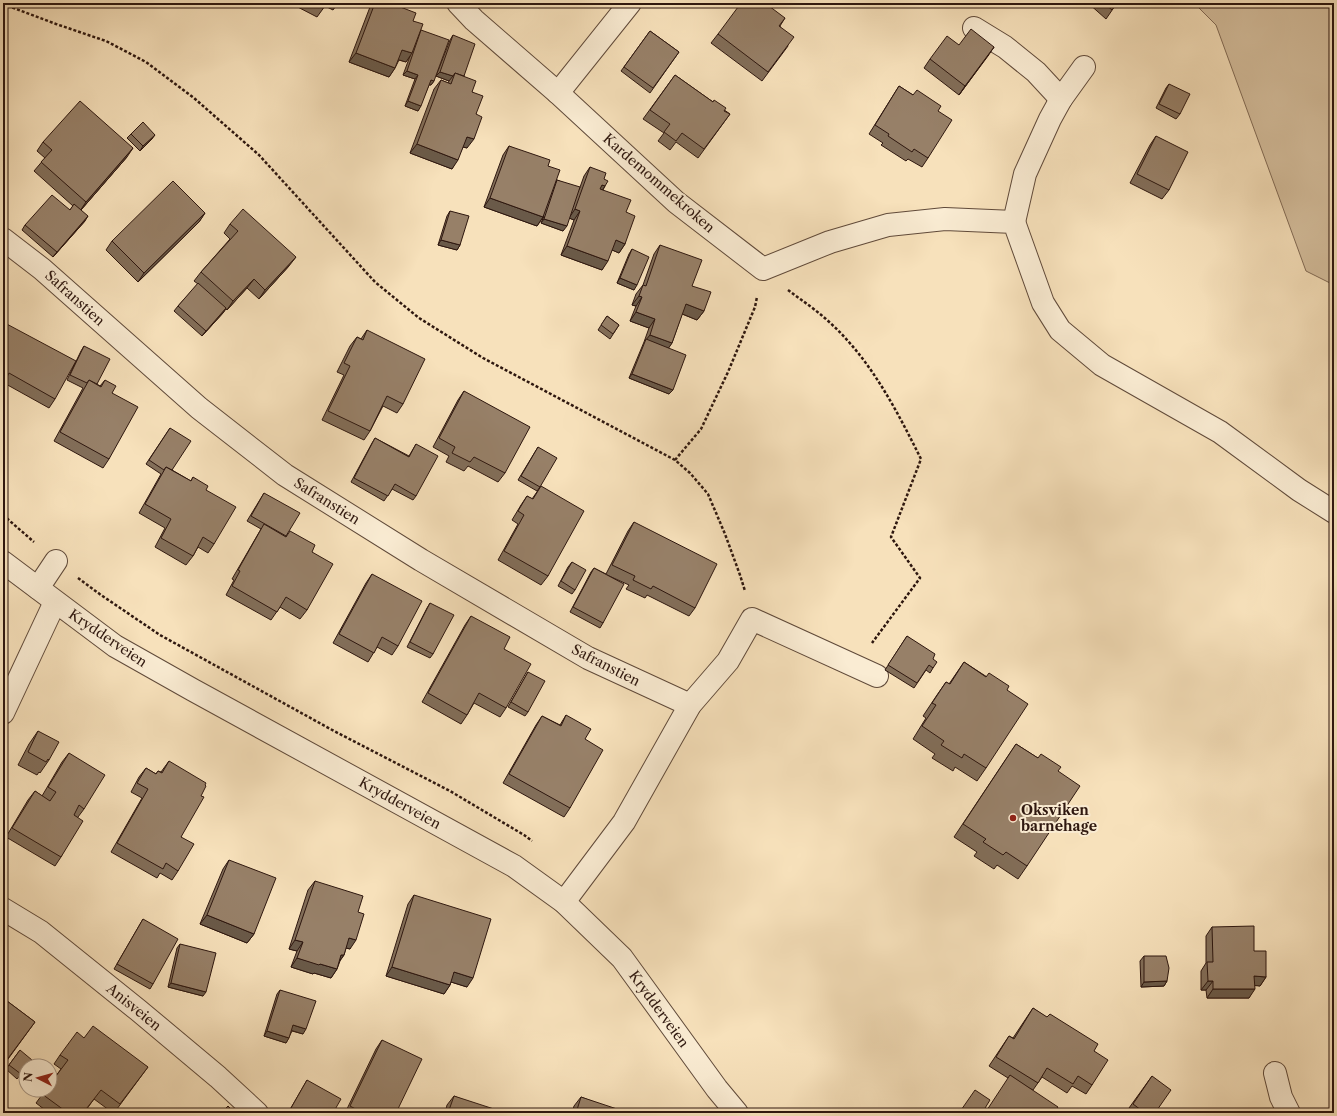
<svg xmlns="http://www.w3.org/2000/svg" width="1337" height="1116" font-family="'Libre Caslon Text',serif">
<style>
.green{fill:#d5bf9e;stroke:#826b56}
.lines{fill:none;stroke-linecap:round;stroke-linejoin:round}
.minor-casing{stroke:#604a3a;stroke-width:24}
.path{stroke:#2e170f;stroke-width:2.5;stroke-dasharray:3 2;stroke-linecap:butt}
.minor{stroke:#faecd3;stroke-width:22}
.wall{fill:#826e59;stroke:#2e170f}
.shaded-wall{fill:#6a5a49;stroke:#2e170f}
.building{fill:#978068;stroke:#2e170f}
.poi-dot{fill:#8f2418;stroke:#faecd3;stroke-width:1.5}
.labels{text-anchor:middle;stroke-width:4;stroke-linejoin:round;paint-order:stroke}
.street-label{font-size:14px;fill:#2e170f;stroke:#faecd3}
.poi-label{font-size:14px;font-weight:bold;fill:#2e170f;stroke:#faecd3;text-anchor:start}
</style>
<rect width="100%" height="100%" fill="#f7e1bb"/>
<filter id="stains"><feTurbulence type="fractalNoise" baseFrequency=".005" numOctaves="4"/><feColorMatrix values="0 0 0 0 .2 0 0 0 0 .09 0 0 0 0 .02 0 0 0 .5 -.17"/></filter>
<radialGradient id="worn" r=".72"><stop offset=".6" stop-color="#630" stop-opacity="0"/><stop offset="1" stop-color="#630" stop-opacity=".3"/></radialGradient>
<!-- green -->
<polygon class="green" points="1194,3 1334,3 1334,285 1306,271 1216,25"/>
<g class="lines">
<defs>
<g id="minor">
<polyline points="458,3 474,20 558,93 676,202 763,269 830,242 888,225 945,219 1014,222 1043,303 1060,330 1102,365 1220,432 1299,490 1334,512"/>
<polyline points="974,28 1005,47 1036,72 1061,99"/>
<polyline points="558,93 630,3"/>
<polyline points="1014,222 1025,174 1050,119 1061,99 1084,67"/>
<polyline points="3,239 42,269 199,408 285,475 421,560 588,658 690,705"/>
<polyline points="3,562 115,646 193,690 514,866 564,902 622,958 717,1089 737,1113"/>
<polyline points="38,588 56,561"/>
<polyline points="3,713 55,602"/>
<polyline points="564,902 624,822 690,705 728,661 752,619 877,676"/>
<polyline points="3,909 41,932 138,1010 218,1077 257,1113"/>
<polyline points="1275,1073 1281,1097 1289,1113"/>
</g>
</defs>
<!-- minor casing -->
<use href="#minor" class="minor-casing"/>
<!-- path -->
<g class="path">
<polyline points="3,4 56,24 106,41 146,62 194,98 259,155 375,282 419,318 483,358 675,460 690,473 708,494 725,534 740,575 745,591"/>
<path d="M788,290C801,300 815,309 827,320C870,358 896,409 921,459L891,537L920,578L872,643"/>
<polyline points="675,460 701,429 728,372 755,307 757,297"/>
<polyline points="3,515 34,542"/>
<polyline points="78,578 101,595 160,635 334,731 450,791 524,835 532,841"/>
</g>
<!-- minor -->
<use href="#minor" class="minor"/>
</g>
<!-- wall -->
<g class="wall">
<polygon points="290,3 338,3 333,10 325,6 317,17"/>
<polygon points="373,3 390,3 413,21 421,30 434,81 431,85 429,85 418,111 405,106 415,79 403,75 410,56 406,62 399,60 395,68 389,77 349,62 370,7"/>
<polygon points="1078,3 1117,3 1106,19 1088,3 1085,7"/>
<polygon points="785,18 780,26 788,46 762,81 711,43 718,34"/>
<polygon points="650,31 679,52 650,93 621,71"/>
<polygon points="453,35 464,76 472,92 476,114 467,148 463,147 452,169 410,153 434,89 441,80 448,83 449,81 436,76 450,40"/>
<polygon points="994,47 959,95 924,68 930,59"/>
<polygon points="675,75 730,114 698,158 676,142 670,150 658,141 664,133 643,119"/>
<polygon points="1169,84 1180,114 1176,119 1156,108 1166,88"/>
<polygon points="899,86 938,111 928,158 922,167 908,159 906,161 881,145 883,143 869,134"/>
<polygon points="131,134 152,139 140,151 127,138"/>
<polygon points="1156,136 1169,190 1162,199 1130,183 1150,145"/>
<polygon points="43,142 127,157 81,210 85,221 53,257 22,230 25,225 70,210 73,206 34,171 45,158 37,151"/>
<polygon points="509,146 548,166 556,183 557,180 579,190 584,176 590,167 604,179 605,186 603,190 626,212 625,244 619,253 612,250 602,270 561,255 574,220 569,218 563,231 541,223 544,216 537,226 484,207 503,155"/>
<polygon points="450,211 460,245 457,250 438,245 447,216"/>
<polygon points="205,213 199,222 138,282 106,250 112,241"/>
<polygon points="230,224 289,266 259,299 247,288 227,310 226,309 223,313 202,336 174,311 178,306 198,284 194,281 201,272 230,239 224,233"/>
<polygon points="660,245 692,286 704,311 697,320 682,314 672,343 668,348 669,394 629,378 644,342 649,328 630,321 636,306 632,305 636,294 643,285 654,254"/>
<polygon points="632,249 634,290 617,283 629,254"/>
<polygon points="607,316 619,325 610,339 598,330"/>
<polygon points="3,322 55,399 49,408 4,383"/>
<polygon points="367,330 403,404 397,413 383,406 370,431 364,440 322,420 344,375 337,372 350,346 357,337 361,339"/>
<polygon points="84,346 97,384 100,386 105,380 112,393 109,459 103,468 54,441 83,388 67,380 81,351"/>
<polygon points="464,391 505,473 498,482 468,466 464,471 446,462 449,456 433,447 458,400"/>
<polygon points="170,428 172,470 191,481 193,477 206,490 214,544 208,553 198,547 193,556 186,565 155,547 165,528 139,513 161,474 146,464"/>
<polygon points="375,438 409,456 416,444 416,496 413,500 392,489 384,501 351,482 372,443"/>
<polygon points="538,447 540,487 537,491 518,480"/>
<polygon points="541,486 548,576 541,585 498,560 518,524 512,520 521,505 527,496 532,499"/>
<polygon points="264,493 286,536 312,552 307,610 300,619 280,607 271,620 226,595 234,580 232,579 261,529 247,521"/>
<polygon points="634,522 695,608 689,616 647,595 645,598 626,589 629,585 607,575 603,623 600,628 570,612 591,572 594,568 606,574 628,531"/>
<polygon points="572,562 575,590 572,594 558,586 568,567"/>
<polygon points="372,574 398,646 392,655 377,647 368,662 333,643 366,583"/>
<polygon points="430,603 433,654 430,658 407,647 427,608"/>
<polygon points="471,616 504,649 506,708 500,717 474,703 467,715 461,724 422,702 465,625"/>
<polygon points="907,636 933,659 933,668 930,673 926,670 914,688 885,670"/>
<polygon points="964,662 1007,690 986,768 977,781 955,767 953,771 932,758 935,754 913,739 926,718 923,716 937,695 946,682 949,684"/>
<polygon points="528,672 528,712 525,716 508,707"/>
<polygon points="566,715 570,808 564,817 503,783 536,725 542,716 560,725"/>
<polygon points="38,731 49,760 40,773 39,772 37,775 18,765 29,744"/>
<polygon points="1016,744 1058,771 1027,866 1018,879 997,865 994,869 974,856 977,852 954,837"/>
<polygon points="69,753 84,809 78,817 61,857 55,866 6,837 28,800 35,791 42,796 62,762"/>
<polygon points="169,761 181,837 178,871 172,880 160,873 157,878 111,852 142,798 131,792 139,777 146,768 156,774 158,771 161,772"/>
<polygon points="229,860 254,934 247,943 200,924 223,869"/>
<polygon points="315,881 358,912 350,949 346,948 344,955 340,961 337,969 331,978 314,973 313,974 291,967 297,951 289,949 308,890"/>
<polygon points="414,895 467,987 451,982 450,985 444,994 386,976 408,904"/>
<polygon points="143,919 153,984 150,989 114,969"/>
<polygon points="1212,927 1254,951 1266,977 1260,986 1255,985 1249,998 1207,998 1206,990 1201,990 1201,971 1206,963 1206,936"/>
<polygon points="180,944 203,996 168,987 177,948"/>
<polygon points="1144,956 1167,981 1164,986 1141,987 1140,961"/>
<polygon points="280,990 303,1034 292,1031 286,1043 264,1036 277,994"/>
<polygon points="3,998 35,1022 3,1066"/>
<polygon points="1033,1008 1094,1051 1092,1085 1086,1094 1072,1086 1067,1093 1042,1077 1033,1090 1008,1078 989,1066 1009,1036 1013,1038"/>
<polygon points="84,1038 148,1067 114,1113 113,1113 94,1099 84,1113 49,1113 36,1103 61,1069 54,1064 60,1055"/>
<polygon points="382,1040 396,1113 345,1113 376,1049"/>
<polygon points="20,1050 26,1068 17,1079 6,1069"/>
<polygon points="1152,1076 1155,1113 1136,1113 1129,1108"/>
<polygon points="307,1080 333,1113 288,1113"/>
<polygon points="454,1096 495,1113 445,1113 447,1105"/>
<polygon points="581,1097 622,1113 572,1113 574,1106"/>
</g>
<!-- shaded-wall -->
<g class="shaded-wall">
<polygon points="994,47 988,56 959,95 965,86"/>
<polygon points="402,50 412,53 406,62 396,59"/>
<polygon points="356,53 395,68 389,77 349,62"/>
<polygon points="407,71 418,75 415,79 403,75"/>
<polygon points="440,72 453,76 449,81 436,76"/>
<polygon points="431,80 434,81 431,85 428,84"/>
<polygon points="408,101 421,106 418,111 405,106"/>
<polygon points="155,135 152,139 140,151 143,146"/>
<polygon points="467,137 474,139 467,148 460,146"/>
<polygon points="417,144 458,160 452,169 410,153"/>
<polygon points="133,148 127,157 80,211 86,202"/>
<polygon points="602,185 605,186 599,195 595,194"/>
<polygon points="490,198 543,217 537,226 484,207"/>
<polygon points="575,209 580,211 574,220 569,218"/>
<polygon points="205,213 199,222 138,282 144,273"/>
<polygon points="88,216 85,221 53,257 57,252"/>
<polygon points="544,219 567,226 563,231 541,223"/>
<polygon points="441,240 460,245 457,250 438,245"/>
<polygon points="616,240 625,244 619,253 610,249"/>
<polygon points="567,246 608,261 602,270 561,255"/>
<polygon points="296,257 289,266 259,299 265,290"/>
<polygon points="620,278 637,285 634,290 617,283"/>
<polygon points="254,279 247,288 227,310 233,301"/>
<polygon points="639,296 642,297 636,306 632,305"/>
<polygon points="686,304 704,311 697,320 680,313"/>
<polygon points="226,308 223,313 202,336 206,331"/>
<polygon points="636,312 655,319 649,328 630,321"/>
<polygon points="650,335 672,343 666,352 645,341"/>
<polygon points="632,374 673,390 669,394 629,378"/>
<polygon points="207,915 254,934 247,943 200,924"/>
<polygon points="349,938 356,940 350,949 343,947"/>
<polygon points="295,940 303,942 297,951 289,949"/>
<polygon points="341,955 344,955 337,964"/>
<polygon points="297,958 320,964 337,969 331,978 314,973 313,974 291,967"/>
<polygon points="392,967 450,985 444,994 386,976"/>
<polygon points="454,972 473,978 467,987 448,981"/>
<polygon points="1254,976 1266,977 1260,986 1248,985"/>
<polygon points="1167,981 1164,986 1141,987 1144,982"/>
<polygon points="1208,981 1213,981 1206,990 1201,990"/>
<polygon points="171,983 206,992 203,996 168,987"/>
<polygon points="1213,989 1255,989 1249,998 1207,998"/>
<polygon points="293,1025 306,1029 303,1034 290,1030"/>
<polygon points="267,1031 289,1038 286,1043 264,1036"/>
</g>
<!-- building -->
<g class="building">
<polygon points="313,3 326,3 323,8"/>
<polygon points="375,3 390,3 416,13 413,21 423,24 412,53 402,50 395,68 356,53"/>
<polygon points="741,3 749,3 750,4 751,3 765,3 785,18 779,26 794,37 768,72 718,34"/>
<polygon points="1104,3 1117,3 1112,10"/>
<polygon points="971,29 994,47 965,86 930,59 947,36 959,45"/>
<polygon points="421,30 449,40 434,81 431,80 421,106 408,101 418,75 407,71"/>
<polygon points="650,31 679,52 653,88 624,67"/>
<polygon points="453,35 475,44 464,76 455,73 453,76 440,72"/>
<polygon points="455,73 476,81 472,92 483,96 476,114 482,117 474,139 467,137 458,160 417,144 441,80 451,84"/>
<polygon points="675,75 713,102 714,100 726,108 724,111 730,114 704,149 682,133 676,141 664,132 670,124 650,110"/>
<polygon points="1169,84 1190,94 1180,114 1159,104"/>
<polygon points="899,86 913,95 917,90 941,106 938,111 952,120 928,158 914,149 912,152 888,136 889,134 875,125"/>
<polygon points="80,101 133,148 86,202 41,162 52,150 43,142"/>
<polygon points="143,122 155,135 143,146 131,134"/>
<polygon points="1156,136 1188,152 1169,190 1137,174"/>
<polygon points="509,146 550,160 548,166 560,170 543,217 490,198"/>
<polygon points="590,167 606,173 604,179 608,181 605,186 602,185 600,189 631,200 626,212 635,216 625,244 616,240 608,261 567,246 580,211 575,209"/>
<polygon points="557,180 580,187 567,226 544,219"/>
<polygon points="173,181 205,213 144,273 112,241"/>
<polygon points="52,195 70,210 74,204 88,216 57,252 25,225"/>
<polygon points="243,209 296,257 265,290 254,279 233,301 201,272 238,231 230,224"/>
<polygon points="450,211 469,216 460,245 441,240"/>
<polygon points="660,245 702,260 692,286 711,292 704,311 686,304 672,343 650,335 655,319 636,312 642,297 639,296 643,285 646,286"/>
<polygon points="632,249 649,257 637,285 620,278"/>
<polygon points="198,283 226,308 206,331 178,306"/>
<polygon points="607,316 619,325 613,334 601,325"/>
<polygon points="3,322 76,361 55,399 9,373 3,385"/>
<polygon points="367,330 425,359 403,404 387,396 370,431 328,411 350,366 344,363 357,337 363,340"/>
<polygon points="646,339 686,355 673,390 632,374"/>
<polygon points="84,346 110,359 97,384 89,380 87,383 70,375"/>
<polygon points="89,380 101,387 105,380 116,386 112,393 138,407 109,459 60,432"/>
<polygon points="464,391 530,427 505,473 474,457 470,462 452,453 455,447 439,438"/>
<polygon points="170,428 191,441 172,470 166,467 164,470 149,460"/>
<polygon points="375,438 409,457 416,444 438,456 416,496 395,484 388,496 354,478"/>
<polygon points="538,447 557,458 540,487 521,476"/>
<polygon points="166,467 191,481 193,477 208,486 206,490 236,507 214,544 203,537 193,556 161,538 171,519 145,504"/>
<polygon points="541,486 584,511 548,576 504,551 524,515 518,511 527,496 533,499"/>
<polygon points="264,493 300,513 286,536 251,516"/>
<polygon points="634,522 717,564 695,608 653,586 651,589 633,580 635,576 612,565"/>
<polygon points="264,524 286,537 290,531 315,545 312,552 333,564 307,610 286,597 277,612 232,586 240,571 238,570"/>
<polygon points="572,562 586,570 575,590 561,581"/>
<polygon points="594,568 624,584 603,623 573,607"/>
<polygon points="372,574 422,601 398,646 382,637 374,653 339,634"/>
<polygon points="430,603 454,615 433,654 410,642"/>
<polygon points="471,616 510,637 504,649 531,664 506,708 479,693 467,715 428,693"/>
<polygon points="907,636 935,654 933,659 937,662 933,668 929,665 917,683 888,665"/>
<polygon points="964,662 986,677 989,673 1009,686 1007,690 1028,704 986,768 964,754 962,758 941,745 944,741 922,726 936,705 932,703 946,682 950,684"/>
<polygon points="528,672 545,681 528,712 511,702"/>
<polygon points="566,715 591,729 585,739 603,750 570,808 509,774 542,716 561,726"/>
<polygon points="38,731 59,742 49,760 48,759 46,762 28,752"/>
<polygon points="1016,744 1038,758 1041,754 1061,767 1058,771 1080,786 1027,866 1006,852 1003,855 983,842 986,839 963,824"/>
<polygon points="69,753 105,775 84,809 79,805 74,815 83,821 61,857 12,828 35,791 50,801 56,792 48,787"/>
<polygon points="169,761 206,783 205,785 206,786 201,796 204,797 181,837 194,844 178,871 166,863 163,869 117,843 148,789 137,783 146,768 156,774 158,771 162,773"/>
<polygon points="229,860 276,878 254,934 207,915"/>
<polygon points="315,881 363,896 358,912 364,914 356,940 349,938 344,955 341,955 337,969 320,964 319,965 297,958 303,942 295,940"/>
<polygon points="414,895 491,919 473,978 454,972 450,985 392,967"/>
<polygon points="143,919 178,939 153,984 117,964"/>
<polygon points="1254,926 1254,951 1266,951 1266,977 1254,976 1255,989 1213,989 1213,981 1208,981 1207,962 1213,962 1212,927"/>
<polygon points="180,944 216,953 206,992 171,983"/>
<polygon points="1144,956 1166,956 1169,968 1167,981 1144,982"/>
<polygon points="280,990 316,1001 306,1029 293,1025 289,1038 267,1031"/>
<polygon points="3,998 35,1022 6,1061 3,1059"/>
<polygon points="1033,1008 1047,1017 1050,1014 1098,1044 1094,1051 1108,1060 1092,1085 1078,1076 1073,1084 1047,1068 1038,1083 996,1057 1009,1036 1014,1039"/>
<polygon points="93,1026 148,1067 120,1104 101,1090 83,1113 68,1113 42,1094 46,1090 50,1090 50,1084 68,1060 60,1055 77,1032 84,1038"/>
<polygon points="382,1040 422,1059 396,1113 363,1113 350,1106"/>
<polygon points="20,1050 32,1060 27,1066 26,1066 26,1067 21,1074 9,1065"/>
<polygon points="1010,1075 1058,1107 1054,1113 985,1113"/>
<polygon points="1152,1076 1171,1090 1155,1113 1145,1113 1133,1104"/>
<polygon points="307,1080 341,1099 333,1113 300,1113 291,1108"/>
<polygon points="975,1090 990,1100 982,1113 959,1113"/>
<polygon points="454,1096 497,1110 495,1113 448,1113"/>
<polygon points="581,1097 623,1111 622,1113 576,1113"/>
<polygon points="228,1106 235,1113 221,1113"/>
<polygon points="1185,1109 1190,1113 1182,1113"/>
</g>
<!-- markers -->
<circle class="poi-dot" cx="1013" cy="818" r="4"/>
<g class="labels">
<!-- street labels -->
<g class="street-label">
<text transform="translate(659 183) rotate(41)" y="5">Kardemommekroken</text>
<text transform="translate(75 298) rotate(42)" y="5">Safranstien</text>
<text transform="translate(327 501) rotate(32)" y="5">Safranstien</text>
<text transform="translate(108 638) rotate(34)" y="5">Krydderveien</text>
<text transform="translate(606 665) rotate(27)" y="5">Safranstien</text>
<text transform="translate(400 803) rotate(29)" y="5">Krydderveien</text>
<text transform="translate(134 1007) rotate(39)" y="5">Anisveien</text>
<text transform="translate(659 1009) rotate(54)" y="5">Krydderveien</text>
</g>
<!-- poi labels -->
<g class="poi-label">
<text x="1021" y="815">Oksviken<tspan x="1021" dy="16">barnehage</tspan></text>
</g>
</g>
<!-- margin -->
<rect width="1337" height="1116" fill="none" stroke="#f7e1bb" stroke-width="16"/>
<rect x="4" y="4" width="1329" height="1108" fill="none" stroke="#2e170f" stroke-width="2"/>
<rect x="8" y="8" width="1321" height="1100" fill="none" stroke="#2e170f"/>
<!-- north arrow -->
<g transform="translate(38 1078) rotate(276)"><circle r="19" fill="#faecd3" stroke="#a89785"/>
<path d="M0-3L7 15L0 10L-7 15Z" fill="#8f2418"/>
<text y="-6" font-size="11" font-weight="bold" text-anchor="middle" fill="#2e170f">N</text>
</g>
<rect width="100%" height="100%" filter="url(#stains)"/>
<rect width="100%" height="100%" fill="url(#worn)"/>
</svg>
